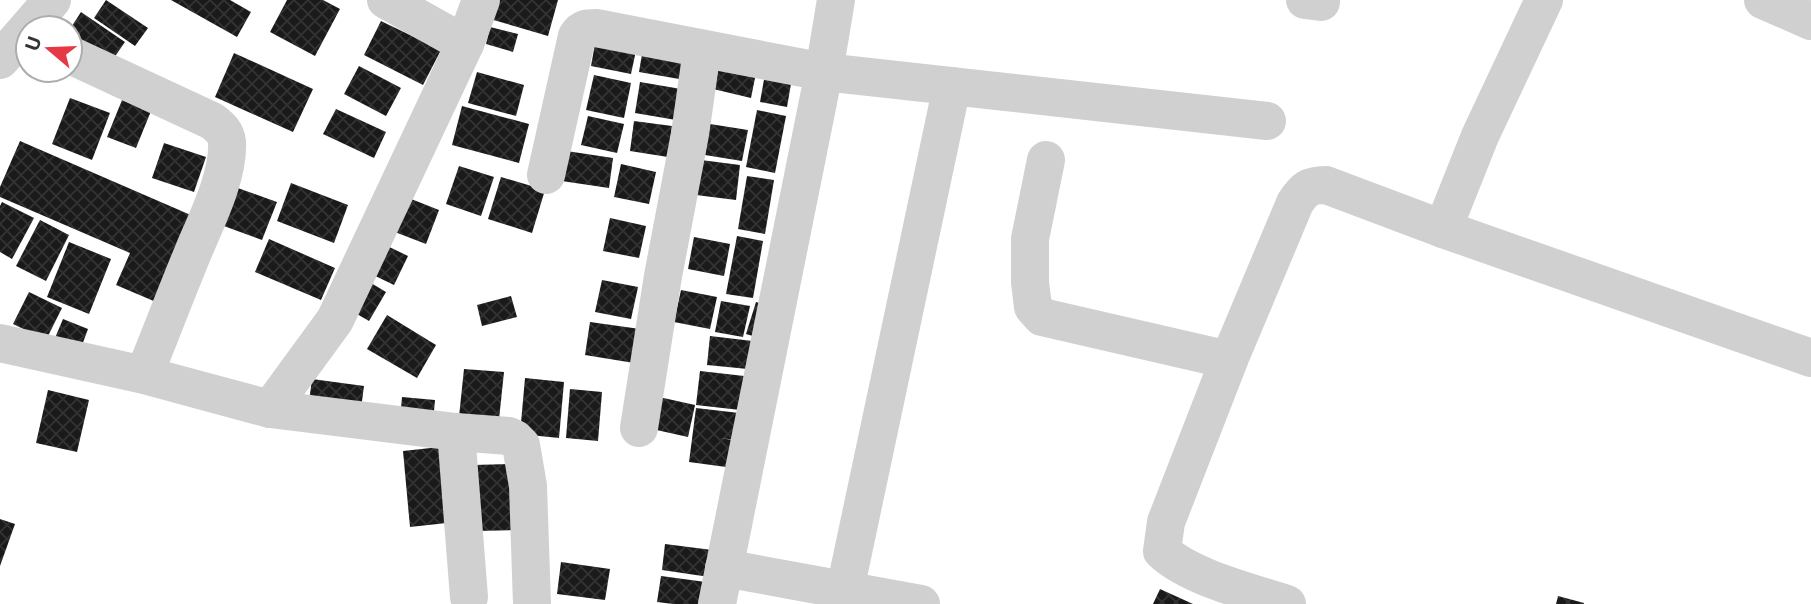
<svg xmlns="http://www.w3.org/2000/svg" width="1811" height="604" font-family="'Noto Sans',sans-serif">
<style>
.building{fill:url(#building-cross-hatch)}
.lines{fill:none;stroke-linecap:round;stroke-linejoin:round}
.minor{stroke:#d0d0d0;stroke-width:38}
</style>
<defs>
<pattern id="building-cross-hatch" width="8" height="8" patternUnits="userSpaceOnUse" patternTransform="scale(1.75)"><rect width="8" height="8" fill="#1a1a1a"/><path d="M0 0l8 8M0 8l8-8" fill="none" stroke="#333"/></pattern>
</defs>
<rect width="100%" height="100%" fill="#fff"/>
<!-- building -->
<g class="building">
<polygon points="106,0 148,28 135,46 94,18"/>
<polygon points="171,0 230,0 251,12 237,37"/>
<polygon points="287,0 323,0 340,9 315,56 270,32"/>
<polygon points="496,0 558,0 548,36 490,19"/>
<polygon points="81,12 125,42 109,65 70,39 70,29"/>
<polygon points="381,21 441,50 423,85 364,55"/>
<polygon points="490,27 518,34 513,52 486,44"/>
<polygon points="596,38 637,46 631,74 591,66"/>
<polygon points="643,48 690,56 685,80 639,72"/>
<polygon points="234,53 313,89 293,132 215,97"/>
<polygon points="715,64 756,73 751,98 709,88"/>
<polygon points="359,66 401,88 386,116 344,94"/>
<polygon points="477,72 524,85 516,116 468,103"/>
<polygon points="765,74 792,78 787,107 760,102"/>
<polygon points="594,75 631,83 624,118 586,110"/>
<polygon points="640,82 681,89 676,120 635,113"/>
<polygon points="70,98 110,113 92,160 52,144"/>
<polygon points="122,100 151,111 136,148 107,137"/>
<polygon points="462,106 529,124 519,163 452,145"/>
<polygon points="336,109 386,132 374,158 323,134"/>
<polygon points="757,110 786,116 775,173 746,167"/>
<polygon points="588,116 624,124 617,153 581,145"/>
<polygon points="634,121 672,126 668,157 630,151"/>
<polygon points="710,124 748,130 742,161 705,155"/>
<polygon points="20,141 193,216 156,302 116,285 130,253 0,197 0,187"/>
<polygon points="164,143 206,157 194,192 152,178"/>
<polygon points="560,150 613,158 609,188 555,180"/>
<polygon points="701,160 740,165 736,200 696,195"/>
<polygon points="621,164 656,172 649,204 614,197"/>
<polygon points="459,166 494,177 481,216 446,204"/>
<polygon points="747,176 774,180 765,234 738,229"/>
<polygon points="501,177 545,190 532,233 488,219"/>
<polygon points="291,183 348,205 334,243 277,221"/>
<polygon points="235,187 277,202 262,240 221,225"/>
<polygon points="401,195 439,210 426,244 387,229"/>
<polygon points="2,202 34,218 12,259 0,252 0,206"/>
<polygon points="610,218 646,226 639,258 603,251"/>
<polygon points="40,220 69,235 46,281 16,266"/>
<polygon points="737,236 763,241 753,298 726,294"/>
<polygon points="694,237 730,244 724,276 688,269"/>
<polygon points="269,239 335,268 321,300 255,272"/>
<polygon points="69,242 111,259 89,314 47,297"/>
<polygon points="381,243 408,256 394,285 367,272"/>
<polygon points="366,280 386,292 369,321 350,310"/>
<polygon points="602,280 638,287 631,319 595,312"/>
<polygon points="681,290 717,297 710,329 674,322"/>
<polygon points="29,292 62,308 46,340 13,324"/>
<polygon points="511,296 517,317 482,326 477,305"/>
<polygon points="721,301 750,306 743,337 715,332"/>
<polygon points="756,302 772,307 763,339 746,334"/>
<polygon points="387,315 436,345 417,378 367,349"/>
<polygon points="63,319 88,329 81,348 55,338"/>
<polygon points="590,322 640,329 634,363 585,355"/>
<polygon points="710,336 761,342 758,370 707,365"/>
<polygon points="464,369 504,372 498,429 458,426"/>
<polygon points="700,371 753,377 749,411 696,405"/>
<polygon points="525,378 564,382 559,438 520,434"/>
<polygon points="312,379 364,386 360,416 308,409"/>
<polygon points="570,389 602,392 598,441 566,438"/>
<polygon points="48,390 89,400 77,452 36,443"/>
<polygon points="402,397 435,400 433,422 400,420"/>
<polygon points="659,397 695,405 688,437 652,429"/>
<polygon points="696,408 748,414 745,441 720,438 745,442 741,469 689,462"/>
<polygon points="449,446 456,522 410,527 403,451"/>
<polygon points="515,464 517,530 475,531 473,465"/>
<polygon points="0,519 15,524 0,566"/>
<polygon points="665,544 720,551 716,578 662,570"/>
<polygon points="561,562 610,569 605,600 557,594"/>
<polygon points="661,576 713,583 710,604 673,604 657,602"/>
<polygon points="1160,589 1193,604 1153,604"/>
<polygon points="1558,596 1584,603 1584,604 1556,604"/>
</g>
<g class="lines">
<!-- minor -->
<g class="minor">
<polyline points="386,0 465,44"/>
<polyline points="1305,0 1321,2"/>
<polyline points="1763,0 1811,21"/>
<path d="M70,55L212,121C220,127 226,132 227,142C229,175 207,219 194,250C177,291 161,333 144,375"/>
<polyline points="0,60 52,0"/>
<polyline points="1046,160 1030,239 1030,282 1033,307 1042,317 1229,360"/>
<path d="M546,175L577,36C582,28 587,28 596,28L824,72L1267,121"/>
<polyline points="1443,229 1480,136 1544,0"/>
<polyline points="0,343 144,375 270,409 456,432 509,436 515,439 521,445 528,486 532,604"/>
<polyline points="270,409 335,320 465,44 481,0"/>
<polyline points="639,428 663,276 690,134 702,50"/>
<polyline points="456,432 469,597"/>
<polyline points="724,568 921,604"/>
<polyline points="717,604 824,72 836,0"/>
<polyline points="842,604 952,86"/>
<path d="M1287,604C1250,592 1189,577 1162,551L1166,522L1229,360L1295,203C1304,189 1309,185 1326,185L1443,229L1811,358"/>
</g>
</g>
<!-- north arrow -->
<g transform="translate(49 49) rotate(289)"><circle r="33" fill="#ffffff" stroke="#adadad" stroke-width="2"/>
<path d="M0-5L12 26L0 18L-12 26Z" fill="#e63946"/>
<text y="-10" font-size="19" font-weight="bold" text-anchor="middle" fill="#333333">U</text>
</g>
</svg>
